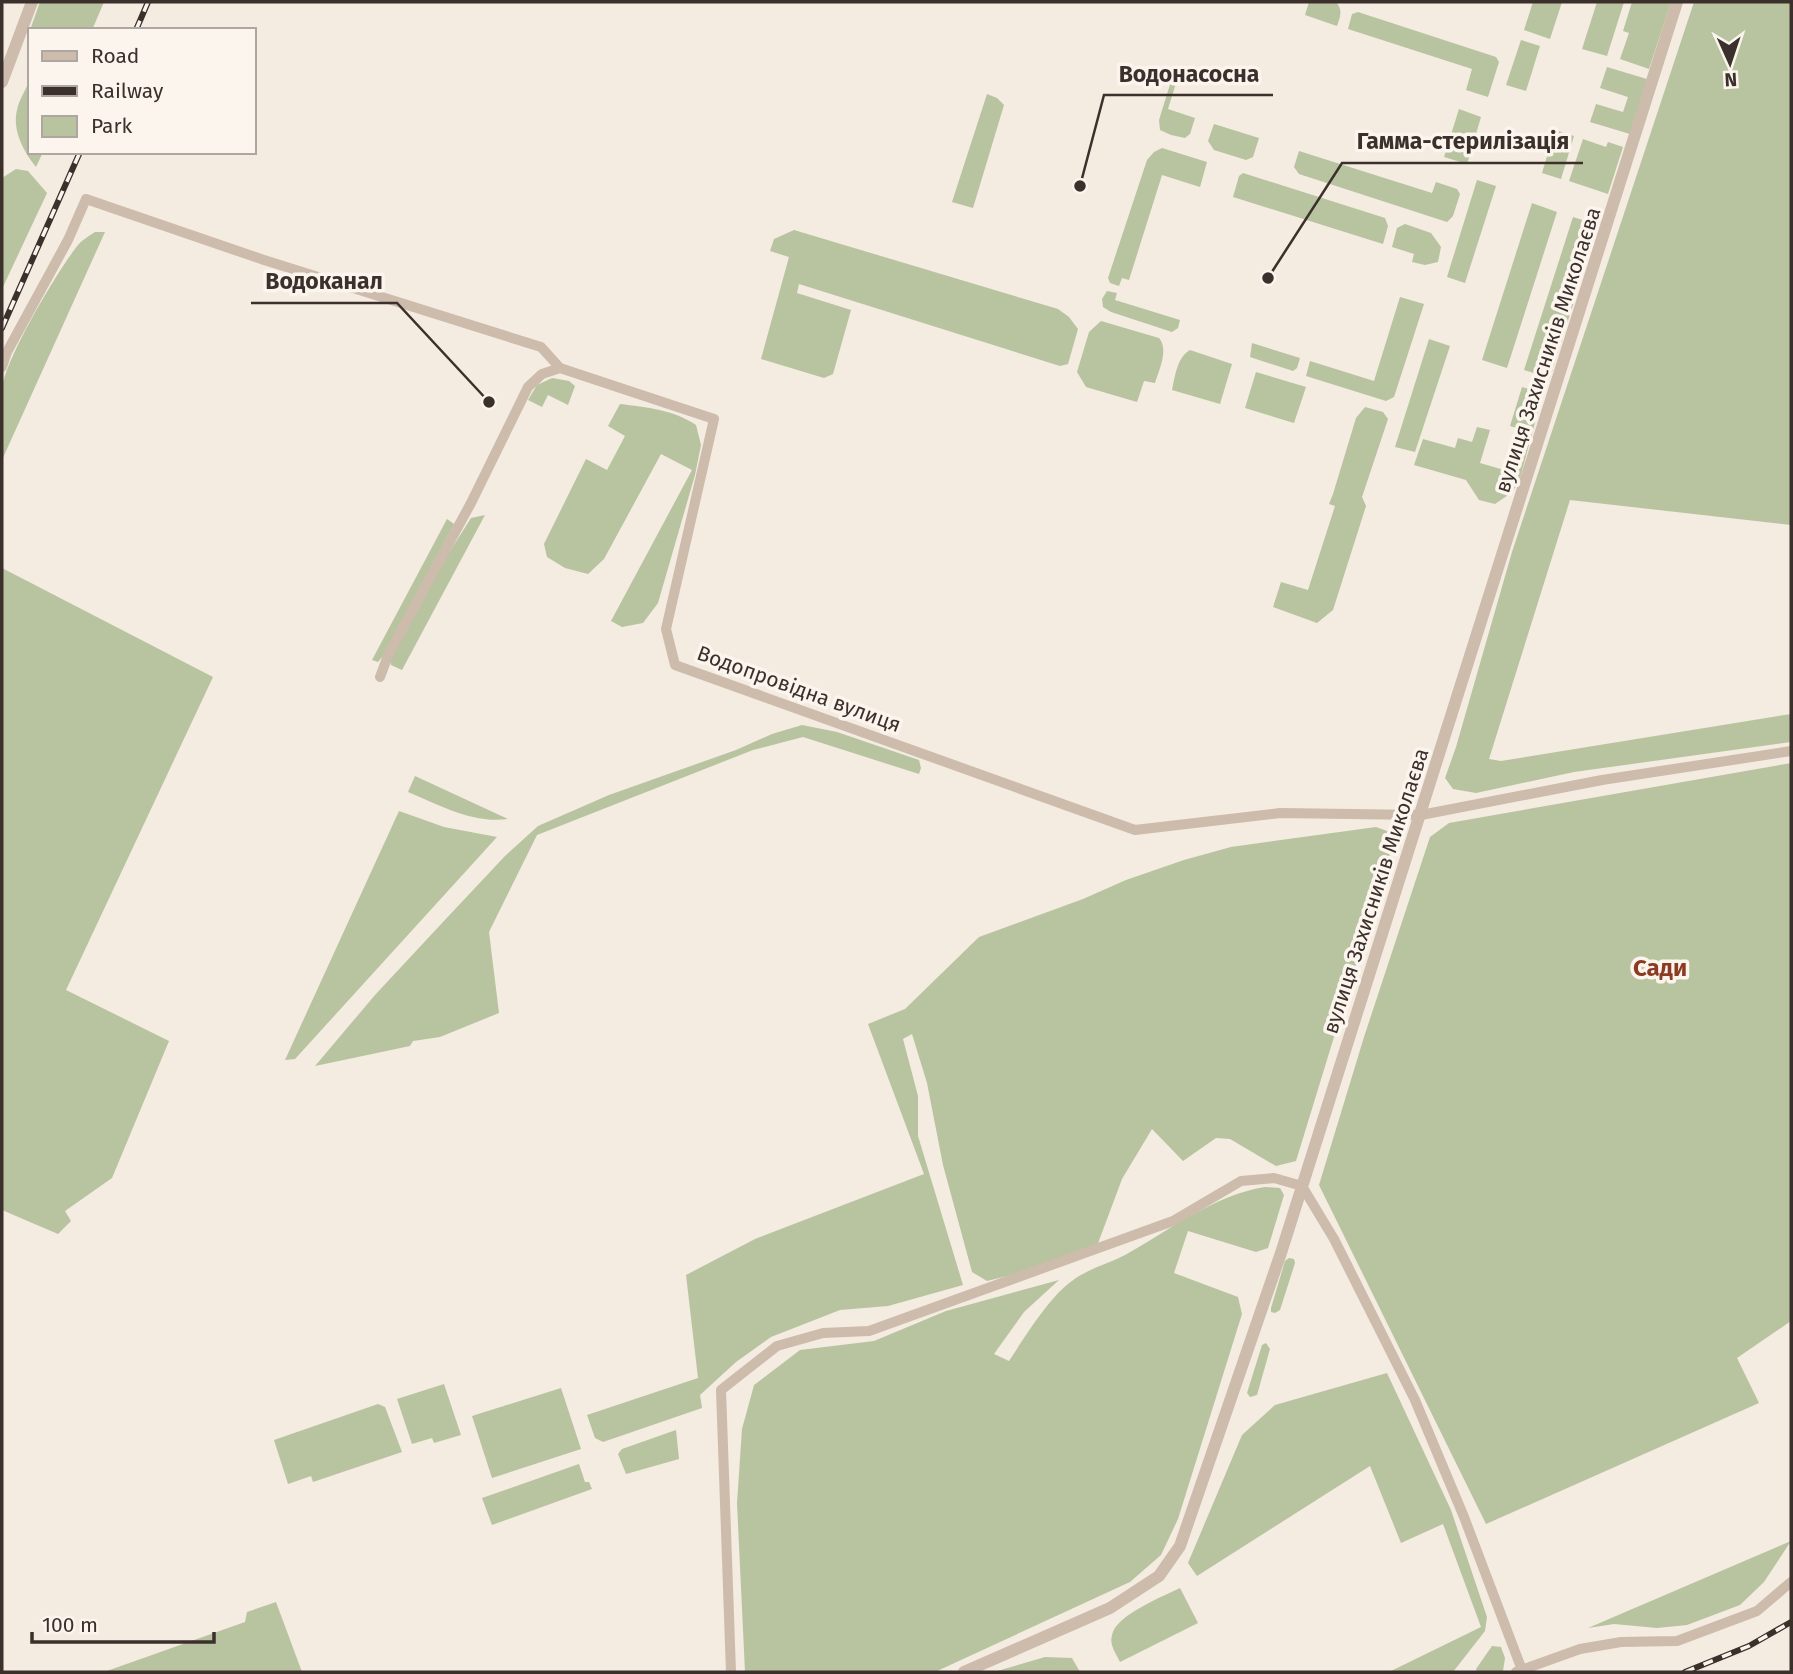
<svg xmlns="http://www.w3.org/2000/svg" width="1793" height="1674" font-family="'Fira Sans',sans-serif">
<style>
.green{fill:#b8c4a0}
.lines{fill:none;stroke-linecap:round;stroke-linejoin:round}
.minor{stroke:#cdbbac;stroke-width:10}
.tertiary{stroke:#cdbbac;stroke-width:12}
.rail-casing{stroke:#3b302b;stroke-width:6}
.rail{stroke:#fbf5ee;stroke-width:3.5;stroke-dasharray:10;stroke-linecap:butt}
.labels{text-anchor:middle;stroke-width:7;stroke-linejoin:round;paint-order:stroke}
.street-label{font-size:21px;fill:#3b302b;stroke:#fbf5ee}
.quarter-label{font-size:24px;font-weight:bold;fill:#8c3b22;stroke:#fbf5ee}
.leader{fill:none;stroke:#3b302b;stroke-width:2.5}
.callout-dot{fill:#3b302b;stroke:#fbf5ee;stroke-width:2.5}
.callout-label{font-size:23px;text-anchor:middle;font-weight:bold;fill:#3b302b;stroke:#fbf5ee;stroke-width:7;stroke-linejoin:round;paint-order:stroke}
</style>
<rect width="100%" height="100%" fill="#f4ebe1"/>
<!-- green -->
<g class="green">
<polygon points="40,2 104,2 92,30 30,30"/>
<path d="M1309,2L1337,3C1343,11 1340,17 1337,26L1305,15Z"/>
<polygon points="1533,2 1562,2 1550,39 1524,30"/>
<polygon points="1597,2 1624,2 1607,56 1582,49"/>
<polygon points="1632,2 1671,2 1649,69 1620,59 1629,33 1623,31"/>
<polygon points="1694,2 1791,2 1791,525 1570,500 1489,759 1501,761 1791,714 1791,742 1574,772 1476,793 1453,789 1445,778 1456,747 1512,552"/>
<polygon points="1358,12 1496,57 1499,62 1488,97 1466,90 1472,69 1348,29 1352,14"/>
<polygon points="1521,40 1540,46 1526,91 1506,85"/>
<polygon points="1607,67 1647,79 1630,134 1590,122 1596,104 1623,112 1628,97 1600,88"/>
<path d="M30,78V152H43L36,167C24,152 12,131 17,110C19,99 27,89 30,78Z"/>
<polygon points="1172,78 1177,80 1168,109 1195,118 1190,134 1185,138 1171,135 1160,130 1159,120"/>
<polygon points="987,94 997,98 1004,105 973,208 952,202"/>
<polygon points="1459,109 1481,117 1467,164 1444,157"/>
<polygon points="1214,124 1259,138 1253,157 1246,160 1214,150 1208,141"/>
<polygon points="1555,130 1574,136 1561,179 1542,173"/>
<polygon points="1583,139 1606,147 1608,142 1623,147 1608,194 1569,181"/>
<polygon points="1162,148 1207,162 1200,187 1162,175 1129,280 1122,278 1119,286 1110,283 1108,278 1147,160 1154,152"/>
<polygon points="1299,151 1432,193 1436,182 1457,189 1460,194 1453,216 1447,222 1299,174 1294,167"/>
<polygon points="16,169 28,171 47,193 2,289 2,178"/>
<polygon points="1243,173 1385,218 1388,226 1383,244 1233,197 1239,176"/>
<polygon points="1477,180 1496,186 1465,283 1447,277"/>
<polygon points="1532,203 1557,212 1507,368 1482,360"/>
<polygon points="1573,217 1598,225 1550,378 1524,370"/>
<polygon points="1405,224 1431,233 1441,247 1438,262 1425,265 1412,262 1414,254 1392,247 1397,228"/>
<polygon points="794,230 1058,309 1069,317 1078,329 1068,364 1060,366 799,284 797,293 851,310 833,374 824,378 761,359 789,257 770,251 774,239"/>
<path d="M95,232H105L2,460C2,437 0,412 2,389C5,359 58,270 78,245C82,240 89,236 95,232Z"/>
<polygon points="1107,291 1117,293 1115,300 1180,320 1178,328 1172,332 1111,312 1103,307 1102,299"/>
<polygon points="1400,297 1424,304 1394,397 1386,401 1306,376 1310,361 1374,381"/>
<path d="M1101,321L1159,338C1169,350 1159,370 1155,383L1144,381L1137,402L1086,387L1077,372L1089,332Z"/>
<polygon points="1429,339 1450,346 1415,452 1395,447"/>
<polygon points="1252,343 1300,358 1297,368 1293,371 1250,357"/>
<path d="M1190,350L1232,364L1220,404L1172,390C1175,377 1177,357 1190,350Z"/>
<polygon points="1256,372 1306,387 1294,423 1245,408"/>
<polygon points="552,378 569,381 575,386 568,405 548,395 542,407 528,400 537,385"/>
<polygon points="1522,387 1543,393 1519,482 1511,493 1495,504 1479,500 1466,480 1414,465 1423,439 1455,448 1458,438 1472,442 1477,427 1490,430 1480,463 1511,472 1523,430 1510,426"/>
<path d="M620,404C646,407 674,410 696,425L701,445L695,475L658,603L643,623L622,627L611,621L692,470L661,454L604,559L588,574L565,568L547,557L544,544L586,459L607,470L625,436L608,426Z"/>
<polygon points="1365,407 1383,412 1388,419 1362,497 1366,506 1333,610 1317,623 1273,607 1281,582 1308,590 1335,506 1329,504 1333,494 1356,418"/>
<polygon points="485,515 402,670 391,665 390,660 445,559 471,518"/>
<polygon points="447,519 454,524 383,656 378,662 372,660"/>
<polygon points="2,568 213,677 66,990 169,1041 112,1178 65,1211 71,1221 58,1234 2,1210"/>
<polygon points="802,725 837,732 919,760 921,768 919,774 803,737 753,750 537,835 489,932 499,1013 440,1037 413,1041 410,1046 315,1066 375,995 443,922 505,856 538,826 609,795 736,750 772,734"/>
<polygon points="1791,763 1791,1321 1737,1358 1759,1403 1486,1524 1319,1185 1364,1037 1430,837 1449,823"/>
<path d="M415,776L508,819C473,824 439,805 408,792Z"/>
<polygon points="399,811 444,827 497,837 295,1059 285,1060"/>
<polygon points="1376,827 1390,832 1394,841 1296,1161 1276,1166 1230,1139 1216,1138 1183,1161 1152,1129 1122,1179 1094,1254 987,1281 972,1272 943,1165 927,1083 912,1034 903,1039 918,1096 918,1136 963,1285 888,1306 840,1310 771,1337 736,1362 700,1395 702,1408 603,1442 595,1438 587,1415 698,1378 686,1275 755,1239 924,1174 868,1024 905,1009 979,937 1083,899 1126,880 1184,860 1231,847"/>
<path d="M1265,1187L1280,1188L1284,1195L1268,1248L1256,1252L1188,1231L1174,1273L1238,1297L1242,1314L1178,1519L1161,1555L1130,1582L935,1672H745L737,1503L742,1429L754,1385L800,1350L874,1341L946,1311L1059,1280L1024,1312L994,1354L1009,1361C1025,1337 1049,1297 1072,1281C1087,1269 1108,1264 1125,1255C1170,1230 1214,1195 1265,1187Z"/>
<polygon points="1289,1258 1294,1259 1295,1263 1280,1310 1275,1313 1271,1312 1271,1308 1285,1261"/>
<polygon points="1266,1343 1270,1349 1257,1395 1250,1397 1247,1393 1262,1345"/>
<polygon points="1387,1373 1451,1510 1487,1617 1485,1631 1453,1672 1389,1672 1481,1627 1443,1524 1401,1543 1370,1466 1197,1576 1188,1563 1242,1435 1275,1405"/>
<polygon points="444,1384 461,1435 434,1443 432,1438 412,1444 397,1399"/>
<polygon points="561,1388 581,1449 492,1478 472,1416"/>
<polygon points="378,1404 385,1407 402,1452 313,1482 311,1476 288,1484 274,1440"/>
<polygon points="676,1430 679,1459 626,1474 618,1454 622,1449"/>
<polygon points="579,1464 585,1482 589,1482 592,1489 492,1525 482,1498"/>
<polygon points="1791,1541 1764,1582 1740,1605 1687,1625 1657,1628 1614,1624 1588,1628"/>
<path d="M1180,1588L1198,1623L1120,1662C1116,1653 1109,1645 1112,1635C1116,1615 1162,1597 1180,1588Z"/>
<polygon points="276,1602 302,1672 104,1672 245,1622 247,1612"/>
<polygon points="1492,1646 1501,1647 1505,1658 1503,1671 1477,1672 1476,1669"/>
<polygon points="1045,1657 1072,1658 1080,1672 994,1672"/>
</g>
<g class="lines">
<!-- minor -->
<g class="minor">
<polyline points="2,367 7,352 68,240 86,199 264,260 541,347 560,368"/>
<polyline points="380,677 389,653 471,503 528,387 542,374 560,368 714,419 666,629 675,665 1135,830 1280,813 1421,815 1602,780 1791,751"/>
<polyline points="731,1672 721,1390 777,1346 823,1333 869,1331 1173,1221 1241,1181 1274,1178 1302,1186 1334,1239 1415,1400 1464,1517 1522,1670"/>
<polyline points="1516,1672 1580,1649 1621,1642 1677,1641 1757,1611 1791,1582"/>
</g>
<!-- tertiary -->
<g class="tertiary">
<polyline points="2,82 32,2"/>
<polyline points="964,1672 1110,1608 1159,1576 1180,1546 1281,1253 1677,2"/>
</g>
<defs>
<g id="rail">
<polyline points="136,30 148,2"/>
<polyline points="2,328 80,152"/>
<polyline points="1685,1672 1749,1646 1791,1622"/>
</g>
</defs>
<!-- rail casing -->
<use href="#rail" class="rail-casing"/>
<!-- rail -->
<use href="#rail" class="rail"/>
</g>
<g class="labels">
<!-- street labels -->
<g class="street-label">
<text transform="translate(1548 350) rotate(-72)" y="7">вулиця Захисників Миколаєва</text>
<text transform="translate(799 689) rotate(20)" y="7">Водопровідна вулиця</text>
<text transform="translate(1376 891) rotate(-72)" y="7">вулиця Захисників Миколаєва</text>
</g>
<!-- quarter labels -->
<g class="quarter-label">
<text x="1660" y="976">Сади</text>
</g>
</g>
<!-- callouts -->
<path class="leader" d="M1080 186L1104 95H1273M1268 278L1342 163H1583M489 402L397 303H251"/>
<g class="callout-dot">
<circle cx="1080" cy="186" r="7"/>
<circle cx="1268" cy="278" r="7"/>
<circle cx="489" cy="402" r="7"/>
</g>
<g class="callout-label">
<text x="1189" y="82">Водонасосна</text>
<text x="1463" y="149">Гамма-стерилізація</text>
<text x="324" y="289">Водоканал</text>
</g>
<!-- border -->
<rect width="1793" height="1674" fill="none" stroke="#3b302b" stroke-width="7"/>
<!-- legend -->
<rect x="28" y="28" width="228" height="126" fill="#fbf5ee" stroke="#aea6a0" stroke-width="2"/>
<rect x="42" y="51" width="35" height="10" fill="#cdbbac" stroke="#aea6a0" stroke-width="2"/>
<text x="91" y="63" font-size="21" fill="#3b302b">Road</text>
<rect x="42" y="86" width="35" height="10" fill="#3b302b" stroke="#aea6a0" stroke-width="2"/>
<text x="91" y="98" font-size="21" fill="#3b302b">Railway</text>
<rect x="42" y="116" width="35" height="21" fill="#b8c4a0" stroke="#aea6a0" stroke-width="2"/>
<text x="91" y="133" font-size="21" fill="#3b302b">Park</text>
<!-- north arrow -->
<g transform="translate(1730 63) rotate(177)" stroke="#fbf5ee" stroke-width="5" paint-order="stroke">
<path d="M0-5L12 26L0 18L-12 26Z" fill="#3b302b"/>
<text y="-10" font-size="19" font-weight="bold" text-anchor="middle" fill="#3b302b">N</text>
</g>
<!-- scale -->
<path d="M32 1632v10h182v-10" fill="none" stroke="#3b302b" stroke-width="3.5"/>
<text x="42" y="1632" font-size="21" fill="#3b302b" stroke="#fbf5ee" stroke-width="5" paint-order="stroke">100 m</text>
</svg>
